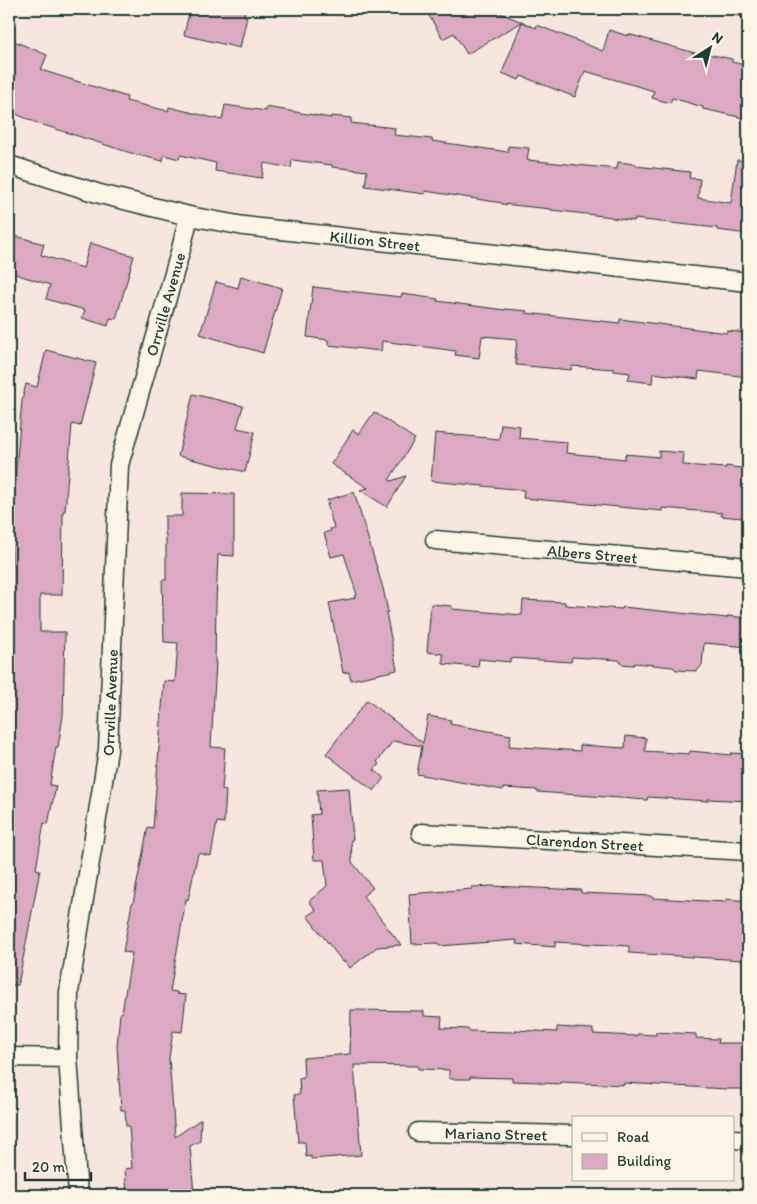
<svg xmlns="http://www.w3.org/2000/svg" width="757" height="1204" font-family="Itim,sans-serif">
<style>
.building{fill:#dda8c2;stroke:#1f3d34}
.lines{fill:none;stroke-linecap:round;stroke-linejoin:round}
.minor-casing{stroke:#1f3d34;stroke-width:21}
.minor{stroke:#fcf5e5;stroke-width:18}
.labels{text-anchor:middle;stroke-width:4.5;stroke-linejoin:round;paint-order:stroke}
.street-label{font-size:16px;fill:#1f3d34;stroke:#fcf5e5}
</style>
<rect width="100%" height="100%" fill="#f6e6de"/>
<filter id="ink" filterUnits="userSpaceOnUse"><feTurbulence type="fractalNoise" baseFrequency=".02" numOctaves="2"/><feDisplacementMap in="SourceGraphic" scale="10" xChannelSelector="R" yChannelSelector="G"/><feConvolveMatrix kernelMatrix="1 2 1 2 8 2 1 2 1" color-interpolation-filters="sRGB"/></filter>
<g filter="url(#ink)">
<!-- building -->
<g class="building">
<polygon points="190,9 245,9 244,16 247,17 240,48 184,35"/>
<polygon points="425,9 498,9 500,13 522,22 467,54 454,33 443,39"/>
<polygon points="522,22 536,28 537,25 603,51 609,30 628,36 628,34 702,55 703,53 732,59 732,62 748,66 748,119 703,109 703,107 672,98 670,103 652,98 654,91 585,71 575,97 521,76 519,80 502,73"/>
<polygon points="9,39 47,55 41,70 127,97 126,101 168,111 169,107 222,120 225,105 266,111 266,107 331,118 331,116 351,118 351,123 395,128 394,135 432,139 432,141 508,152 508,146 529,148 527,160 617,169 618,162 636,164 636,166 690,172 689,178 700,179 698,198 731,203 737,160 748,161 748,234 717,230 717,228 634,219 634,221 612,218 612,217 551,210 551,209 502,204 502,203 425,191 425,194 365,186 367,171 332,167 332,165 292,160 291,168 264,163 262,178 215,171 216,163 180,155 179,159 164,155 163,161 134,154 37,123 9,111"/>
<polygon points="9,234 44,244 41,255 83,268 90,243 134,256 116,319 110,318 108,326 82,318 85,310 46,299 50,285 9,272"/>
<polygon points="241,276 282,288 263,353 200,334 216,282 238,288"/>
<polygon points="313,287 401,297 402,294 438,299 437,301 505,310 505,309 527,311 526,313 620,323 620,319 727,333 727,331 748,333 748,377 699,371 698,379 653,373 652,383 628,380 630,373 614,371 614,369 572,366 571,370 516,365 516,359 515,359 517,339 482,336 479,358 455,355 456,351 382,341 381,351 328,345 328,340 307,337"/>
<polygon points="46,350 96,363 80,426 72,424 65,511 63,511 62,595 40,595 40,632 65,632 63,716 58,747 56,747 50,785 56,786 48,824 44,823 36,869 40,870 18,985 9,985 9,719 15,683 9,683 9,566 12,566 11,527 22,400 26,384 37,387"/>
<polygon points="193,394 243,406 237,428 255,432 245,472 178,456"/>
<polygon points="374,412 415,439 389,480 391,481 406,476 387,507 360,490 368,488 331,464 353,430 359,434"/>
<polygon points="501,424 520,426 519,438 567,442 566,453 625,459 625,454 659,457 659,451 684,453 683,465 726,468 726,466 748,469 748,517 743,516 742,518 721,516 722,513 662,508 662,511 523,498 524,490 431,481 435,433 499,439"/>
<polygon points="354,492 383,588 388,612 386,612 397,670 351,680 349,672 343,673 329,603 355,598 354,596 357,595 344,554 331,557 324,533 331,531 330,529 334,528 327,504 329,503 327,500"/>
<polygon points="182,493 234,494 234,556 218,555 216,603 215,662 216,662 211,747 225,748 222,790 226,791 224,823 217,822 211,856 198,853 188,900 186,899 170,991 177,992 177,994 186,995 182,1032 173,1031 169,1058 175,1137 201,1119 200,1141 190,1146 194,1194 127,1195 125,1169 132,1168 129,1126 126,1126 125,1110 121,1110 117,1046 120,1013 122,1013 125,994 132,953 123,952 132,903 133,903 148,827 153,828 164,681 175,682 178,643 164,642 162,580 166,580 166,534 165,534 165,516 182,516"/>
<polygon points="523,600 565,602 565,605 622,609 623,607 727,618 728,616 748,618 748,647 704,643 702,665 697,671 676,670 673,667 635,663 633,665 621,664 619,660 572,657 571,662 510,658 510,662 479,659 478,667 443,664 443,654 427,652 431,604 452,606 452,609 522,615"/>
<polygon points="367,700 423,743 428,716 451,720 450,724 511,735 509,746 580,751 580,745 625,748 626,736 646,738 645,751 689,754 690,751 731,755 731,753 748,754 748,801 708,799 708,801 648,797 647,800 537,792 537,790 503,788 503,790 417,774 422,746 393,741 377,762 379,764 374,770 384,778 374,791 326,754"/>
<polygon points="349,788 353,839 351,840 352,862 373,888 363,896 401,945 377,947 350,968 345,961 343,962 307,916 316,910 309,901 327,886 324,860 314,860 311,815 319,814 317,790"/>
<polygon points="492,886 581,890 581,893 652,896 652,898 726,902 726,899 748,901 748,957 742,957 742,960 629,953 629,946 555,942 555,947 516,944 517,940 439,946 438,943 412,944 409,894 472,889 472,887"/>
<polygon points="351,1010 424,1011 424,1016 442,1017 441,1028 469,1029 469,1031 515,1032 515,1030 557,1032 557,1027 593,1029 593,1034 637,1036 637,1034 656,1035 656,1032 696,1034 696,1038 719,1039 718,1043 748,1043 748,1089 726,1089 624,1083 624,1085 561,1082 561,1084 540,1083 540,1082 512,1081 512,1078 470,1077 470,1079 449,1079 449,1070 418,1069 418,1066 354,1065 361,1155 311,1159 311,1156 306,1157 305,1142 298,1142 294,1095 300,1094 299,1079 304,1078 303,1058 350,1054"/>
</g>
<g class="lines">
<defs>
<g id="minor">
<polyline points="747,9 748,9"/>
<path id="s1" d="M9,165L100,194L189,216L244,226L748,282"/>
<path id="s2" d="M435,540L748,567"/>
<path id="s3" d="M421,833L748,851"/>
<polyline points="9,1057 68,1058"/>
<path id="s4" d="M418,1132L573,1135"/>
<polyline points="733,1139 748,1140"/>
<path id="s5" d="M78,1195L68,1058L69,992L108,750L119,465L181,249L189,216"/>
</g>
</defs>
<!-- minor casing -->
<use href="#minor" class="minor-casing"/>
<!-- minor -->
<use href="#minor" class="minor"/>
</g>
</g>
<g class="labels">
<!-- street labels -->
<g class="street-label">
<text dy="6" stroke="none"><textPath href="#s1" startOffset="375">Killion Street</textPath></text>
<text dy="6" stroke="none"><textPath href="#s5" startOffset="901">Orrville Avenue</textPath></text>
<text dy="6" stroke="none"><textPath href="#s2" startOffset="158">Albers Street</textPath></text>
<text dy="6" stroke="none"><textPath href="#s5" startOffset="496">Orrville Avenue</textPath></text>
<text dy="6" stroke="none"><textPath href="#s3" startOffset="164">Clarendon Street</textPath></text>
<text dy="6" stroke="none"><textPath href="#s4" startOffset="78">Mariano Street</textPath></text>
</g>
</g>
<!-- margin -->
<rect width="757" height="1204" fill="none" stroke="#fcf5e5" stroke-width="30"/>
<rect x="15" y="15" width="727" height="1174" fill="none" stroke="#1f3d34" stroke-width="2" filter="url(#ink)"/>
<!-- legend -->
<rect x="572" y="1116" width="162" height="65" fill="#fcf5e5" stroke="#a4ab9e"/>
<rect x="582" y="1133" width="25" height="8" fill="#fcf5e5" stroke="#a4ab9e"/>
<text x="617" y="1142" font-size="15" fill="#1f3d34">Road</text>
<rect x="582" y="1154" width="25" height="15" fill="#dda8c2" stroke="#a4ab9e"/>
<text x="617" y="1166" font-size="15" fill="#1f3d34">Building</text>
<!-- north arrow -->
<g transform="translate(710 48) rotate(36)" stroke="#fcf5e5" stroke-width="4" paint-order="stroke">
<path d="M0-4L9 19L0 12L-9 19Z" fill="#1f3d34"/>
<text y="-8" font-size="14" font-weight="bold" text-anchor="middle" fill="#1f3d34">N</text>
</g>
<!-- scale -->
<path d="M25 1172v8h66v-8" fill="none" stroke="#1f3d34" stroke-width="2.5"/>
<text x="32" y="1172" font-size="15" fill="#1f3d34" stroke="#fcf5e5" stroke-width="4" paint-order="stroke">20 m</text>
</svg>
